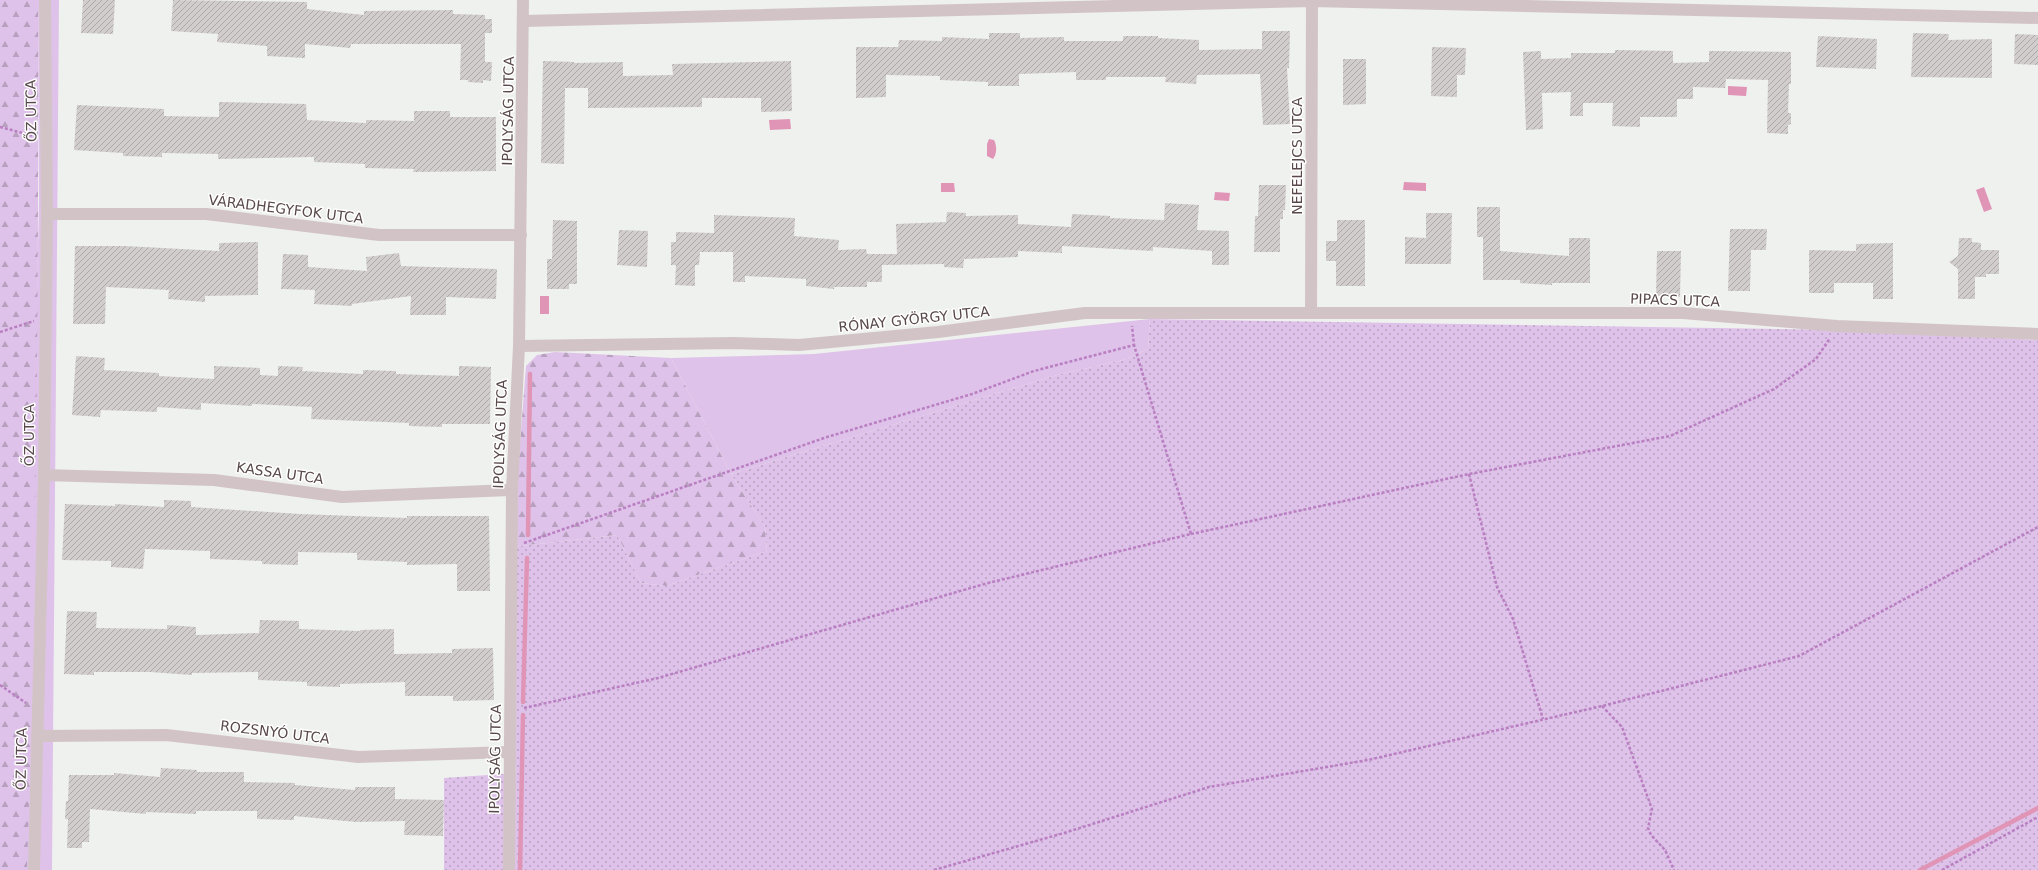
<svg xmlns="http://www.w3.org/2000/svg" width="2038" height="870" font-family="'DejaVu Sans',sans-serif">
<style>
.grass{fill:#dfc2e9}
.forest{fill:url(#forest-firs)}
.garden{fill:url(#garden-dots)}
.water{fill:#e095b6}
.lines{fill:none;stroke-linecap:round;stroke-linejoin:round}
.stream{stroke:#e095b6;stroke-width:4.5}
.building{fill:url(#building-hatch)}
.path{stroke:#b97fc2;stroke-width:2.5;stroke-dasharray:3 2;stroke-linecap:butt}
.street{stroke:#d2c4c6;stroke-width:12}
.labels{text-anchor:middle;stroke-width:3;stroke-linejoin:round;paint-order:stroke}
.street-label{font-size:14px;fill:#59494c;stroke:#fff}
</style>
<defs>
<pattern id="forest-firs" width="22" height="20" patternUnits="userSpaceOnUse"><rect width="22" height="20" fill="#dfc2e9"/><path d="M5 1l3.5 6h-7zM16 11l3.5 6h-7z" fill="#b8a0bf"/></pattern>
<pattern id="garden-dots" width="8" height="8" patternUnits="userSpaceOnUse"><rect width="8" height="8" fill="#dfc2e9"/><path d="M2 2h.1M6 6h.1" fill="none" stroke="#b8a0bf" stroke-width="1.8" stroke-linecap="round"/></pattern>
<pattern id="building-hatch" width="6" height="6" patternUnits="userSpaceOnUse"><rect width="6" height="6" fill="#d2cdcd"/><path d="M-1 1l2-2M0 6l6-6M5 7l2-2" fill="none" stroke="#ada8a9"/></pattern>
</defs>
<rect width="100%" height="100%" fill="#eff1ef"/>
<!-- grass -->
<g class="grass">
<polygon points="38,0 59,0 52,870 25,870 39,200"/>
<polygon points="1150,319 1148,349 1123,360 1057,375 731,474 671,358 814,354"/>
</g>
<!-- forest -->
<g class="forest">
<path d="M0,0H38C39,290 36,580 27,870H0Z"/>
<polygon points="555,352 671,358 731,474 765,527 767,551 666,586 641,583 617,535 512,547 526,366 537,355"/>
</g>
<!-- garden -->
<polygon class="garden" points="1150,319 1840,330 2038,340 2038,870 444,870 444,778 516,773 511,711 512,547 617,535 641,583 666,586 767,551 765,527 731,474 1057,375 1123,360 1148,349"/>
<!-- water -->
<g class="water">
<polygon points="1728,86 1747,87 1746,96 1728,95"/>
<polygon points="790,119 791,129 770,130 769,120"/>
<path d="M989,139L994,140C997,146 997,154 993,159L987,156V144Z"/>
<polygon points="1404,182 1426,183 1426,191 1403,190"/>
<polygon points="941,183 954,183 955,192 941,192"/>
<polygon points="1984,187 1992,209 1984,212 1976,190"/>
<polygon points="1215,192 1230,193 1229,201 1214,200"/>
<rect x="540" y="296" width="9" height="18"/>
</g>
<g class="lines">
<!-- stream -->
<g class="stream">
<polyline points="528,535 530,374"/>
<polyline points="523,702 527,558"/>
<polyline points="520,870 523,715"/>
<polyline points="1920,870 2038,808"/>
</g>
</g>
<!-- building -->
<g class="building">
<polygon points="83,0 115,0 113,34 81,33"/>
<polygon points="173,0 307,2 307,9 364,15 364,11 453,10 453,14 485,15 485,19 492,19 492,33 485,33 485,62 492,62 491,81 483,80 483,83 468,82 468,80 460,80 461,44 351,44 350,48 305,44 305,58 267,56 267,46 217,42 218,34 171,31"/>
<polygon points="1262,31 1290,31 1289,68 1287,68 1290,124 1263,125 1260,74 1197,75 1196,84 1165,82 1166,77 1106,77 1106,80 1076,80 1076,72 1019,74 1019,86 988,86 988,82 940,80 940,76 886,75 886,97 856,98 856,47 898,47 899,40 942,41 942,37 989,39 989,33 1020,33 1020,38 1064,37 1064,41 1123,41 1123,36 1158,36 1158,38 1199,40 1199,50 1262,49"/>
<polygon points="1913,33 1949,34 1948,40 1992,39 1992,78 1911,77"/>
<polygon points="2015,34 2038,35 2038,65 2014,64"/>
<polygon points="1818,36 1877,39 1876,69 1816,67"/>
<polygon points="1432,47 1466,48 1465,75 1457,75 1457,97 1431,96"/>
<polygon points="1615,50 1673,51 1673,63 1709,62 1709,51 1791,52 1791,84 1789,84 1788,113 1791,113 1791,124 1788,125 1788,134 1767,133 1768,80 1726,79 1725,88 1693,87 1693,99 1677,99 1677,117 1640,117 1640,127 1612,126 1613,103 1583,103 1583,116 1570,116 1571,92 1542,93 1543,129 1526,130 1523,52 1541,51 1541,59 1571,58 1571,53 1615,53"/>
<polygon points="1343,59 1366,59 1366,104 1343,105"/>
<polygon points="543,61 574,62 574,63 623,62 623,76 673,75 672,64 791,61 792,111 761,112 761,98 702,98 702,107 588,108 588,88 565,88 564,164 541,163"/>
<polygon points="219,102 306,104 307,120 366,123 366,120 414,121 414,111 450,111 450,117 496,117 496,171 413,172 414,169 365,168 365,164 314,162 314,157 218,159 218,154 162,153 162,157 123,156 123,153 74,150 77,105 164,109 164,116 219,117"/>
<polygon points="1259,185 1286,185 1285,210 1283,210 1283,219 1280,219 1280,252 1254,252 1255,216 1258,216"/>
<polygon points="1165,203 1199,205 1197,230 1229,231 1229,265 1212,265 1212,251 1153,247 1153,251 1062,246 1062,253 1018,251 1018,257 964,259 963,268 944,267 944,264 882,265 882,282 867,282 867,287 834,287 834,289 806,286 806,279 745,276 745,282 733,282 733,252 700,252 699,265 695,265 695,286 675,285 676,265 671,265 671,242 676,242 676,232 714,233 714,215 795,218 794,236 839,240 838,250 866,249 867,254 897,254 896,224 946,222 947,212 966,213 966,216 1018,215 1018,224 1071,227 1072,214 1110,216 1110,218 1164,220"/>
<polygon points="1477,207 1500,207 1500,251 1569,256 1569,238 1590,238 1590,283 1552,283 1552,285 1520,283 1520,280 1483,280 1483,237 1477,237"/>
<polygon points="1426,213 1452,213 1451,264 1405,264 1405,237 1426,238"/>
<polygon points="553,220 577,221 577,284 569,284 569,289 547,289 547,259 552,259"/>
<polygon points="1337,220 1365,220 1365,286 1336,286 1336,261 1326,261 1326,241 1337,241"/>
<polygon points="1730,229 1767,229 1766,250 1751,250 1750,291 1728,291"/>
<polygon points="619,230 648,231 647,267 617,265"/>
<polygon points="1959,238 1972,238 1972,242 1981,243 1981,250 1999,250 1999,274 1986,274 1986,277 1975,277 1975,299 1958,299 1958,269 1949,262 1958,256"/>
<polygon points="258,242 258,295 205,296 205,302 168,299 169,290 106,287 105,324 73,324 75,246 125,246 219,251 219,243"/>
<polygon points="1893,243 1893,299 1873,299 1873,283 1834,283 1834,293 1809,293 1809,250 1856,251 1856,244"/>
<polygon points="1657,251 1681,251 1680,297 1656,296"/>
<polygon points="399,253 401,266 497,269 496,299 446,297 446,315 410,315 411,296 352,304 352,306 314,304 315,290 281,289 283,254 308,255 308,267 367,271 366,257"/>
<polygon points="76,356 105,358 104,370 159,373 159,376 214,379 214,366 260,368 260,375 278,376 278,366 303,367 302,371 363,374 363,370 396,371 396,374 459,376 459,366 491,367 490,424 442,424 442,427 409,426 409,423 311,419 312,407 252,404 252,406 201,403 201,410 157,407 157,412 101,410 100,417 72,415"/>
<polygon points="164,500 191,501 191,507 300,514 407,518 407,516 489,516 490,591 457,591 457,564 407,565 407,562 357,560 357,553 298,552 298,565 262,564 262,561 210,559 210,551 145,549 143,569 111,567 111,561 62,560 65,504 115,506 115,504 164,507"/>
<polygon points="67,611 97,612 96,628 167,629 167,625 196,627 196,635 259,633 260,620 299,621 299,629 360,631 360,630 394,629 394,654 452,653 452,649 493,648 494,700 453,701 453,696 405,696 405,682 340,684 340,687 307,686 307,682 258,680 258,672 192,673 192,675 150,672 94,672 94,675 64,674"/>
<polygon points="161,768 197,770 197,772 244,772 244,782 295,783 295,785 355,790 355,787 395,787 395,799 444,800 443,836 404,835 405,821 356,822 294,816 294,820 257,819 257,811 196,811 196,814 146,812 146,814 90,809 89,842 82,842 82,848 67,848 68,819 65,819 66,801 68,801 69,775 114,775 114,773 160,777"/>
</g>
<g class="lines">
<!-- path -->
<g class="path">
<polyline points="0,127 34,136"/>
<polyline points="0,332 34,321"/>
<polyline points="1469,474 1497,587 1513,619 1543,719"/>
<polyline points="1191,534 1469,474 1670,436 1774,389 1816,359 1830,338"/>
<polyline points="524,543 827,437 972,394 1034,371 1134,345 1132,326"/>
<polyline points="0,685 26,703"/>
<polyline points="1602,706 1622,727 1652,809 1648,828 1651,835 1665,850 1674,870"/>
<polyline points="524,708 658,678 988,583 1191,534 1134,345"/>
<polyline points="934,870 1064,833 1209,787 1368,760 1602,706 1799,656 2038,527"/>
<polyline points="1942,870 2038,817"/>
</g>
<!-- street -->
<g class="street">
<polyline points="524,21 1312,1 2038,18"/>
<polyline points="47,214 206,214 379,235 521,235"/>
<polyline points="1311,313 1312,0"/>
<polyline points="519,346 734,343 799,345 938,332 1085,313 1683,313 1837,326 2038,334"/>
<polyline points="44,475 214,480 342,497 512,490"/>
<polyline points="37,736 166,735 358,757 509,752"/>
<polyline points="34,870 44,475 47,214 45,0"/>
<polyline points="509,870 512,490 519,346 523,0"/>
</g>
</g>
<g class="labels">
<!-- street labels -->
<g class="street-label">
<text transform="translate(31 111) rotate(-91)" y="5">ŐZ UTCA</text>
<text transform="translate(508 111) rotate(-89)" y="5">IPOLYSÁG UTCA</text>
<text transform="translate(1297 156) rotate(-90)" y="5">NEFELEJCS UTCA</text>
<text transform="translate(286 209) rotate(7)" y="5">VÁRADHEGYFOK UTCA</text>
<text transform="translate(1675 300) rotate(2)" y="5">PIPACS UTCA</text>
<text transform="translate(914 319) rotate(-6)" y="5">RÓNAY GYÖRGY UTCA</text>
<text transform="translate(500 434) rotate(-88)" y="5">IPOLYSÁG UTCA</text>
<text transform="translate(29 435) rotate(-90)" y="5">ŐZ UTCA</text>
<text transform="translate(280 473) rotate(8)" y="5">KASSA UTCA</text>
<text transform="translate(275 732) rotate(7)" y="5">ROZSNYÓ UTCA</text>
<text transform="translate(21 759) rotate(-89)" y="5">ŐZ UTCA</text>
<text transform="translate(495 759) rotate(-89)" y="5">IPOLYSÁG UTCA</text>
</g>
</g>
</svg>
